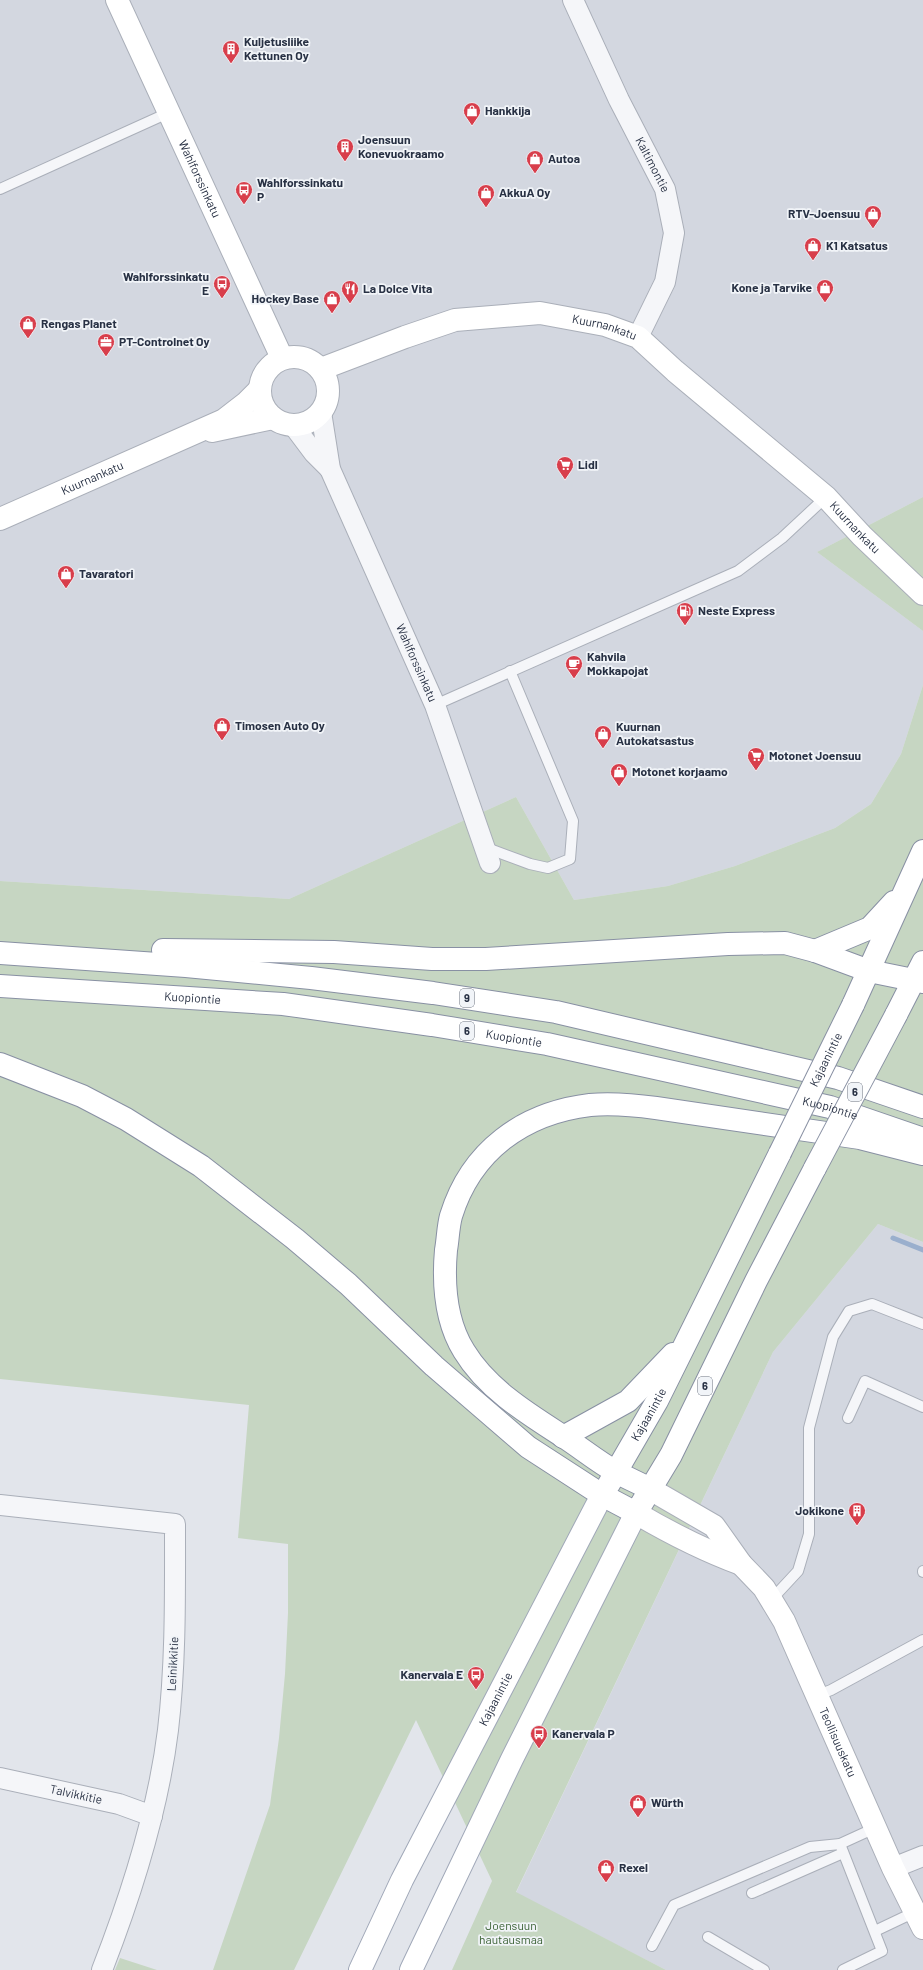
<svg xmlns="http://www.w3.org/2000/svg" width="923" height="1970" font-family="Barlow,sans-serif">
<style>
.built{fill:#d3d7e0}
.green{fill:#c6d6c2}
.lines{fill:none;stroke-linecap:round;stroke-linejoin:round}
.stream{stroke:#9aafcd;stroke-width:5}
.lane-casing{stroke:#aaafb9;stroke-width:12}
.street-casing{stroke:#aaafb9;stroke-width:22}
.secondary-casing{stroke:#aaafb9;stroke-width:24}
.primary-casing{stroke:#a0a8b8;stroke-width:24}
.highway-casing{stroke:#8890a3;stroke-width:24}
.lane{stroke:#f5f6f9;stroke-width:10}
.street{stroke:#f5f6f9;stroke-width:20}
.secondary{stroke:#fff;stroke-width:22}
.primary{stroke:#fff;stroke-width:22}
.highway{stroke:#fff;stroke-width:22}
.highway-bridge-casing{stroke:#8890a3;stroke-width:24;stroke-linecap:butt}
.highway-bridge{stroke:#fff;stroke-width:22}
.labels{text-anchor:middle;stroke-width:3.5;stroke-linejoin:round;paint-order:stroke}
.shield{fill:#f1f4f8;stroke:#646c7a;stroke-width:1}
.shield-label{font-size:11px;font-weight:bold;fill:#283144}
.poi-label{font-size:12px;font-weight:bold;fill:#283144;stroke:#f1f4f8;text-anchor:start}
.street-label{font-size:12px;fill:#283144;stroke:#f1f4f8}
.park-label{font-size:12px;fill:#3a6134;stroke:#f1f4f8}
</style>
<rect width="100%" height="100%" fill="#e2e5eb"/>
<!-- built -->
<g class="built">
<polygon points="0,0 923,0 923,497 817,552 923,631 923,685 901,754 871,804 835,828 735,866 668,886 574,900 516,797 289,899 0,881"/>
<polygon points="878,1224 923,1242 923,1970 666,1970 516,1893 773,1352"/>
</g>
<!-- green -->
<g class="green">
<polygon points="923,497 923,631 817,552"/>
<polygon points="923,685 923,1242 878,1224 773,1352 516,1892 666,1970 452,1970 492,1881 416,1720 294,1970 213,1970 270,1805 279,1738 285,1674 288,1613 288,1544 238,1538 249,1405 0,1379 0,881 289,899 516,797 574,900 668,886 735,866 835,828 871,804 901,754"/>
<polygon points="120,1958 157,1970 115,1970"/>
</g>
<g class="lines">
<!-- stream -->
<polyline class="stream" points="893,1238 923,1250"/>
<defs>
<g id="lane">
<polyline points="0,189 168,113"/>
<polyline points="435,705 738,571 782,538 826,497"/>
<polyline points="484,847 530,864 548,868 570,859 573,821 510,671"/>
<polyline points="848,1418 865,1381 923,1407"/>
<polyline points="923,1571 923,1572"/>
<polyline points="772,1599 798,1571 809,1534 809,1428 833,1337 849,1311 872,1304 923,1324"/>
<polyline points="816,1696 831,1690 923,1640"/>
<polyline points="840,1844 882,1951 843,1970"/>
<polyline points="752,1893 843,1853"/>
<polyline points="875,1931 915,1912"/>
<polyline points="708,1937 764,1970"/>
<polyline points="652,1946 674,1905 810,1847 840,1844 875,1828"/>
</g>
<g id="street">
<path id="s1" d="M573,0L619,100L665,189L674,233L665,282L638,337"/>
<path id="s2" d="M321,412L330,469L435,705L490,863"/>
<polyline points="293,425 314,453 330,469"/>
<path d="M0,1505L175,1524C175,1593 176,1662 168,1730C158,1812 132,1893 102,1970"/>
<path id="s3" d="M0,1778L119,1804L152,1816"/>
<polyline points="893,1868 923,1856"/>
</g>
<g id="secondary">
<path id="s4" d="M117,0L282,358"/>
<circle cx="294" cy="391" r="34"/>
<path id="s5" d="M321,369L405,337L455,320L540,313L605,325L638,337L675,371L826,497L862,536L923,594"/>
<polyline points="212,431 273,418"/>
<path id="s6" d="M0,519L224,420L246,403L259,390"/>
<path id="s7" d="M650,1489L714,1526L741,1564L764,1588L784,1621L893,1868L923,1928"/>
<path d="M636,1513C670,1533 703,1550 741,1564"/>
</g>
<g id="primary">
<path id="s8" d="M360,1970L402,1880L602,1495"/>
<polyline points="411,1970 512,1759 636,1513"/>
</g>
<g id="highway">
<polyline points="163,950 334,952 432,959 486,959 728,944 785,943 815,951 869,971 923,982"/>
<polyline points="815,951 870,928 894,902"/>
<polyline points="0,953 186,966 311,978 433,993 556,1012 838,1078 923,1107"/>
<path id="s9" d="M0,986L283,1004L432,1025L547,1044L830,1107L923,1139"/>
<polyline points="853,1005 923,851"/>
<polyline points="896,1015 923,962"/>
<polyline points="0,1064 82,1096 126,1119 201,1166 295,1239 348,1284 434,1366 528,1447 602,1495 636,1513 671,1455 756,1281 815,1168"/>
<polyline points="563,1437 628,1401 673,1354"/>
<path id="s10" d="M609,1484L657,1401L780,1153"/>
<path d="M650,1489C639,1483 627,1478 616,1472C598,1462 581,1448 564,1437C528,1414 487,1389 464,1351C446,1322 443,1284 446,1250C448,1239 448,1227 451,1216C471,1151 523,1113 590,1105C612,1103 634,1105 656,1108L860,1138L923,1154"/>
</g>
</defs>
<!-- lane casing -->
<use href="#lane" class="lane-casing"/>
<!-- street casing -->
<use href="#street" class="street-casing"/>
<!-- secondary casing -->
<use href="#secondary" class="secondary-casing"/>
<!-- primary casing -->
<use href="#primary" class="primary-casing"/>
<!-- highway casing -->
<use href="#highway" class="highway-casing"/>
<!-- lane -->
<use href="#lane" class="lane"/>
<!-- street -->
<use href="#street" class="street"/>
<!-- secondary -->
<use href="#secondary" class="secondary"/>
<!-- primary -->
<use href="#primary" class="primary"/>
<!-- highway -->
<use href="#highway" class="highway"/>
<defs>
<g id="highway-bridge">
<path id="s11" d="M780,1153L853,1005"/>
<polyline points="815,1168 896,1015"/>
</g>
</defs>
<!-- highway-bridge casing -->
<use href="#highway-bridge" class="highway-bridge-casing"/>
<!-- highway-bridge -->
<use href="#highway-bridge" class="highway-bridge"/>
</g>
<!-- icons -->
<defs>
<symbol id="building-pin" viewBox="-11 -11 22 30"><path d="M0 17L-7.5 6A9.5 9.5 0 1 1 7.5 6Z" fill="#d83e4b" stroke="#f1f4f8"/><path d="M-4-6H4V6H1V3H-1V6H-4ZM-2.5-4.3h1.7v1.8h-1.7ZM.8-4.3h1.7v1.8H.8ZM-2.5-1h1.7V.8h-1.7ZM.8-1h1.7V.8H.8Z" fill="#fff"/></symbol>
<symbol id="shop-pin" viewBox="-11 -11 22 30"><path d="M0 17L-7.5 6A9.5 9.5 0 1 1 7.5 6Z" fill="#d83e4b" stroke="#f1f4f8"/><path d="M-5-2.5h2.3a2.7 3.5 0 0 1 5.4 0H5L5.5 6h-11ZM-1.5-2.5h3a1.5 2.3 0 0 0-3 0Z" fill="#fff"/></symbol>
<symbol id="bus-pin" viewBox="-11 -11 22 30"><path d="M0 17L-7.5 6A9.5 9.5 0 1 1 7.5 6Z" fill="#d83e4b" stroke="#f1f4f8"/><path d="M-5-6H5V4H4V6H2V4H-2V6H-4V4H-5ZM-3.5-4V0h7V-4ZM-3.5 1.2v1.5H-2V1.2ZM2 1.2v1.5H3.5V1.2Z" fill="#fff"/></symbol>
<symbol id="restaurant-pin" viewBox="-11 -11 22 30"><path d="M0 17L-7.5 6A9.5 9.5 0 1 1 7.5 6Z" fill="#d83e4b" stroke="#f1f4f8"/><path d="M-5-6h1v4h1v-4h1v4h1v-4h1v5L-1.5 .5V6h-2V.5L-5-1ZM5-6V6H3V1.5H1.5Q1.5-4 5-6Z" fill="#fff"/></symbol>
<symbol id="office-pin" viewBox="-11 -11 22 30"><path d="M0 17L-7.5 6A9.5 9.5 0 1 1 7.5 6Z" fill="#d83e4b" stroke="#f1f4f8"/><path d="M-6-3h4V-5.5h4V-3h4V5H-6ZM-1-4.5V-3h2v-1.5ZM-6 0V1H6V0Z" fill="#fff"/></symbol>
<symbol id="supermarket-pin" viewBox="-11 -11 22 30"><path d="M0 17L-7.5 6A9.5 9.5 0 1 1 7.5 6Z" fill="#d83e4b" stroke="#f1f4f8"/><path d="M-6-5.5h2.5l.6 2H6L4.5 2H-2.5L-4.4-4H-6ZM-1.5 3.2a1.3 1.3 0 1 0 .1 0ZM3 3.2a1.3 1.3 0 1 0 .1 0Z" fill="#fff"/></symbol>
<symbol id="fuel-pin" viewBox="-11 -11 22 30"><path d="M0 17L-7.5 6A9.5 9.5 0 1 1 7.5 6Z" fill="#d83e4b" stroke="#f1f4f8"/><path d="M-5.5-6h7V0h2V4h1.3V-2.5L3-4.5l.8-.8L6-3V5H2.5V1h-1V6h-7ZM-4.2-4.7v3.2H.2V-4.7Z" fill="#fff"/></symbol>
<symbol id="cafe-pin" viewBox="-11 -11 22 30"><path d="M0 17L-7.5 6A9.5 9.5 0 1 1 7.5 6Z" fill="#d83e4b" stroke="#f1f4f8"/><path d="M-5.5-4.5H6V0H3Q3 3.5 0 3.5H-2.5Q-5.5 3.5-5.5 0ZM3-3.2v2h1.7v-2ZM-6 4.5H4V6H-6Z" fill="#fff"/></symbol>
</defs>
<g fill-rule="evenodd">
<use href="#building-pin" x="221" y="39" width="20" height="27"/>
<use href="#shop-pin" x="462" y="101" width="20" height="27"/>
<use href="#building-pin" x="335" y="137" width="20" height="27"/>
<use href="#shop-pin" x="525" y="149" width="20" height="27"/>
<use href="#bus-pin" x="234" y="180" width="20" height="27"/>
<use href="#shop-pin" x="476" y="183" width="20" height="27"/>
<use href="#shop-pin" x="863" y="204" width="20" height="27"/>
<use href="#shop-pin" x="803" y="236" width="20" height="27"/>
<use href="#bus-pin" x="212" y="274" width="20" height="27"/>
<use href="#shop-pin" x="815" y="278" width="20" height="27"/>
<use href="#restaurant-pin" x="340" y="279" width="20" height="27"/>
<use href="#shop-pin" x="322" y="289" width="20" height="27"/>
<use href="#shop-pin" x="18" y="314" width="20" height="27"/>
<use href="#office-pin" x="96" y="332" width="20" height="27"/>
<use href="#supermarket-pin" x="555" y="455" width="20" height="27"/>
<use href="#shop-pin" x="56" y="564" width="20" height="27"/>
<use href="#fuel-pin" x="675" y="601" width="20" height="27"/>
<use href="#cafe-pin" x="564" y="654" width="20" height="27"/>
<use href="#shop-pin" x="212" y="716" width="20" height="27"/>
<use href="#shop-pin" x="593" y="724" width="20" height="27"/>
<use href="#supermarket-pin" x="746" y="746" width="20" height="27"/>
<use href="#shop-pin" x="609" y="762" width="20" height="27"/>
<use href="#building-pin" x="847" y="1501" width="20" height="27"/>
<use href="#bus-pin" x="466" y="1665" width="20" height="27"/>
<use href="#bus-pin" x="529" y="1724" width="20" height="27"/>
<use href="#shop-pin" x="628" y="1793" width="20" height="27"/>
<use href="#shop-pin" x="596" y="1858" width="20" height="27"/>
</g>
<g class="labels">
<!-- shield labels -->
<g class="shield">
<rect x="460" y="989" width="14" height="18" rx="3"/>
<rect x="460" y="1022" width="14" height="18" rx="3"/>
<rect x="848" y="1083" width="14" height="18" rx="3"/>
<rect x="698" y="1377" width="14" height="18" rx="3"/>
</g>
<g class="shield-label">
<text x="467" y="1002">9</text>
<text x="467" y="1035">6</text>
<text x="855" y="1096">6</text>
<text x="705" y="1390">6</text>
</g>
<!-- poi labels -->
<g class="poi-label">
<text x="244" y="46">Kuljetusliike<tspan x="244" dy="14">Kettunen Oy</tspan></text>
<text x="485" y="115">Hankkija</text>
<text x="358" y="144">Joensuun<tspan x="358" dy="14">Konevuokraamo</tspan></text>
<text x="548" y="163">Autoa</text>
<text x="257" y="187">Wahlforssinkatu<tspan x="257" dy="14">P</tspan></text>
<text x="499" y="197">AkkuA Oy</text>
<text x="860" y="218" text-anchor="end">RTV-Joensuu</text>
<text x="826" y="250">K1 Katsatus</text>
<text x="209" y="281" text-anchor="end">Wahlforssinkatu<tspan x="209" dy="14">E</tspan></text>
<text x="812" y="292" text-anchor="end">Kone ja Tarvike</text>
<text x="363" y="293">La Dolce Vita</text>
<text x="319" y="303" text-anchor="end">Hockey Base</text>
<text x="41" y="328">Rengas Planet</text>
<text x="119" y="346">PT-Controlnet Oy</text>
<text x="578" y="469">Lidl</text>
<text x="79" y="578">Tavaratori</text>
<text x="698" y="615">Neste Express</text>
<text x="587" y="661">Kahvila<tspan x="587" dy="14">Mokkapojat</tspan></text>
<text x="235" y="730">Timosen Auto Oy</text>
<text x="616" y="731">Kuurnan<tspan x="616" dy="14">Autokatsastus</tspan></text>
<text x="769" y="760">Motonet Joensuu</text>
<text x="632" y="776">Motonet korjaamo</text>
<text x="844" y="1515" text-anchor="end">Jokikone</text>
<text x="463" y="1679" text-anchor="end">Kanervala E</text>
<text x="552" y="1738">Kanervala P</text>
<text x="651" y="1807">Würth</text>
<text x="619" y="1872">Rexel</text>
</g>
<!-- street labels -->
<g class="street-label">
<text dy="4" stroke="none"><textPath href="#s1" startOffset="183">Kaltimontie</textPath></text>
<text dy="4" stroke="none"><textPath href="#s4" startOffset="197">Wahlforssinkatu</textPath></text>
<text dy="4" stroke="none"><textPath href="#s5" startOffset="294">Kuurnankatu</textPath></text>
<text dy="4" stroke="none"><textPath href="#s6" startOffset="101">Kuurnankatu</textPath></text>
<text dy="4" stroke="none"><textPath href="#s5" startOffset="618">Kuurnankatu</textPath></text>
<text dy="4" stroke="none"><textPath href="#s2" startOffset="270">Wahlforssinkatu</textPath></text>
<text dy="4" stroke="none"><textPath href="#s9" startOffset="193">Kuopiontie</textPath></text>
<text dy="4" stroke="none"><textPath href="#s9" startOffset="517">Kuopiontie</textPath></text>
<text dy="4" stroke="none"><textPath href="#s11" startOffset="104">Kajaanintie</textPath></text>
<text dy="4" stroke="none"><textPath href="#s9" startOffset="841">Kuopiontie</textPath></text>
<text dy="4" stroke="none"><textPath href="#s10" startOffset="80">Kajaanintie</textPath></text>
<text transform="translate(173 1664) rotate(-87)" y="4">Leinikkitie</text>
<text dy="4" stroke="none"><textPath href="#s8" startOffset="303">Kajaanintie</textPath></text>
<text dy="4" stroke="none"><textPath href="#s7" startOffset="325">Teollisuuskatu</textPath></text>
<text dy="4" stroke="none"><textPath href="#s3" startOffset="78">Talvikkitie</textPath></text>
</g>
<!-- park labels -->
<g class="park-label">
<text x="511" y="1930">Joensuun<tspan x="511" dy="14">hautausmaa</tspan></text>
</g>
</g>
</svg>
